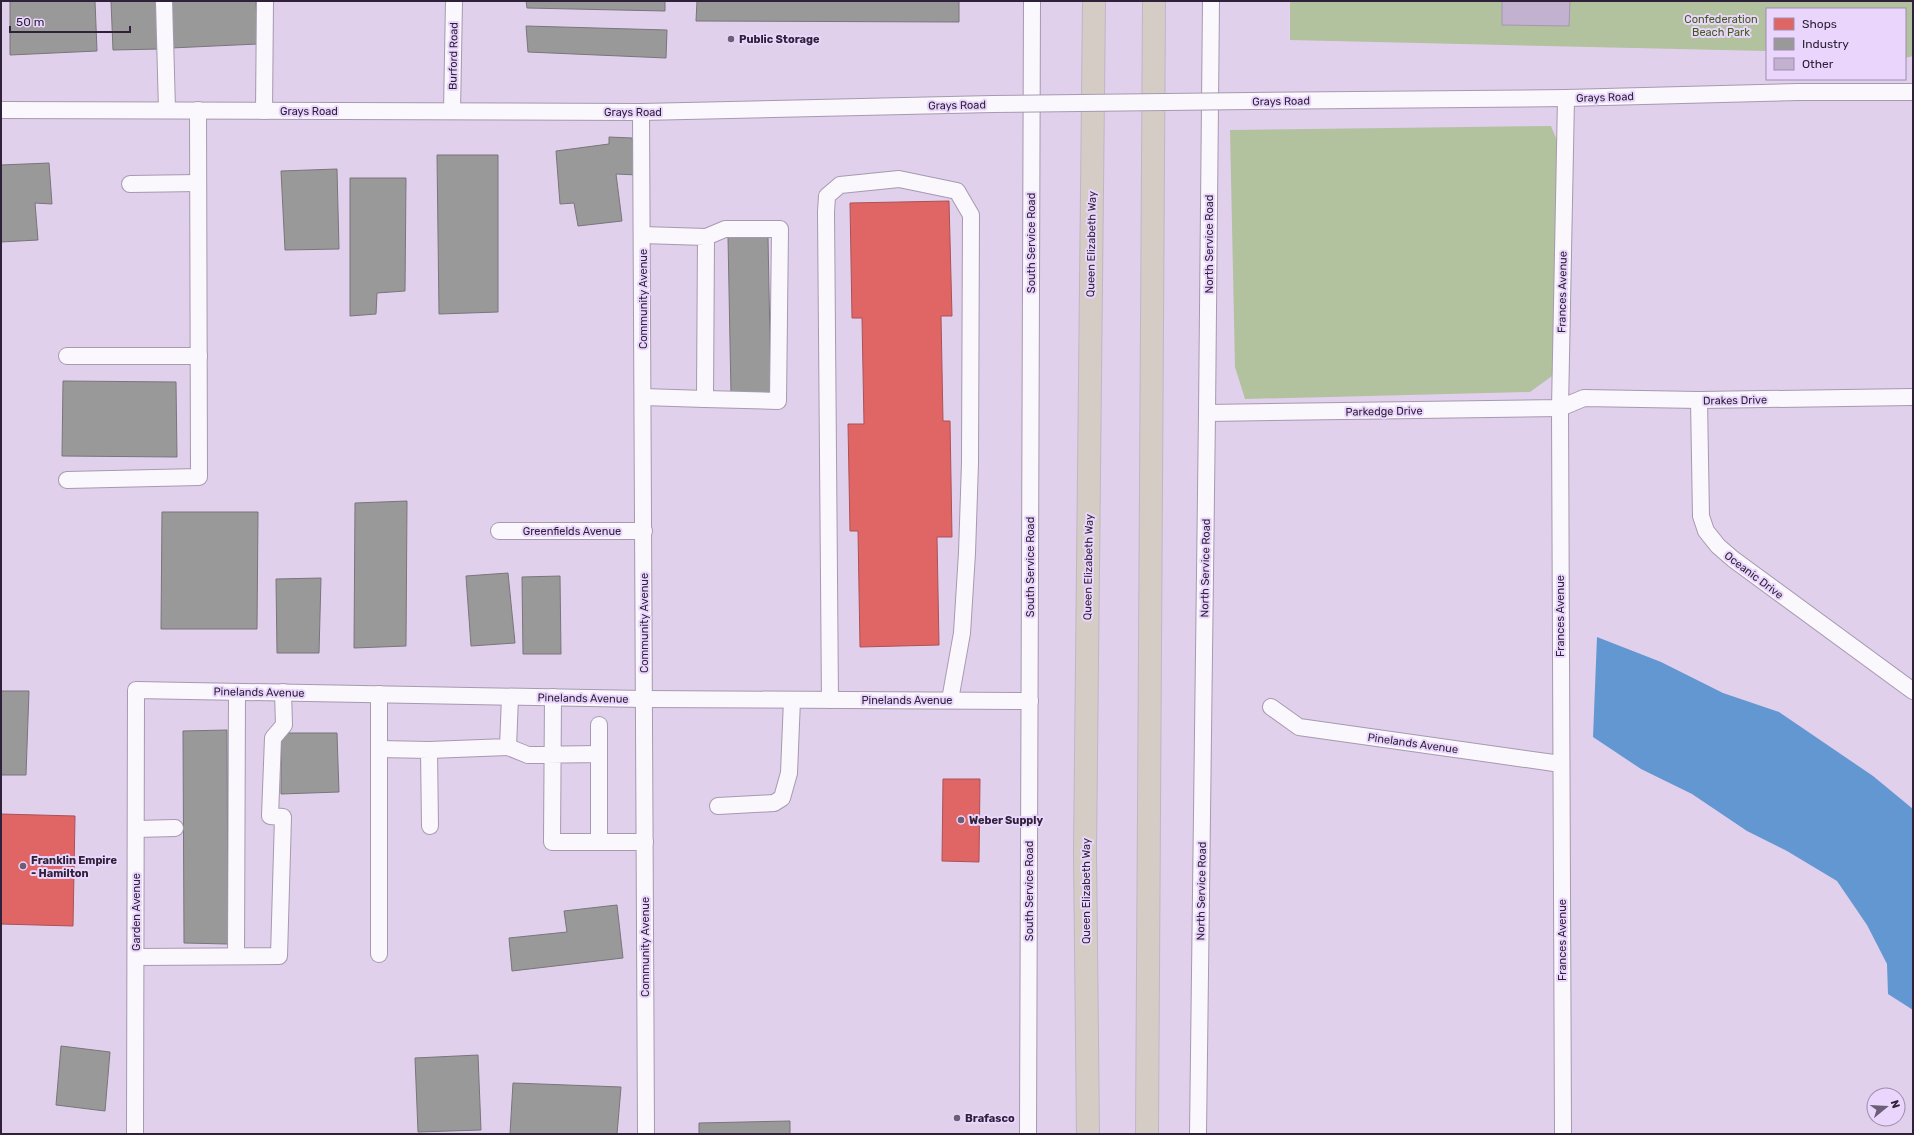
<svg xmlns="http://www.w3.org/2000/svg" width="1914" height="1135" font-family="Rubik,sans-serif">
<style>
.green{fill:#b2c19e}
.water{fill:#6397d2}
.shops{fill:#e06666;stroke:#ab5158}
.industry{fill:#999;stroke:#79757c}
.building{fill:#c3b2cf;stroke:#a598ae}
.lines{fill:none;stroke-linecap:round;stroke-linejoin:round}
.minor-casing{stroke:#a699b0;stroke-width:18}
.highway-casing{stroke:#bfb6c5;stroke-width:24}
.minor{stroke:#faf8fc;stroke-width:16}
.highway{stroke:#d5ccc6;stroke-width:22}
.minor-bridge-casing{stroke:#a699b0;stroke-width:18;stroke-linecap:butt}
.minor-bridge{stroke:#faf8fc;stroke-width:16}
.poi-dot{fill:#6d5e77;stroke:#ead5fc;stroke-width:1.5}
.labels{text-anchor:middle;stroke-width:4;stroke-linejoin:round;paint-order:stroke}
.park-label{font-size:11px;fill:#3f5d18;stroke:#ead5fc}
.poi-label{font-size:11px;font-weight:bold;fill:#2f2139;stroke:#ead5fc;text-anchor:start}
.street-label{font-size:11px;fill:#2f2139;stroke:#ead5fc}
</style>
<rect width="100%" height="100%" fill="#e0d0eb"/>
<!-- green -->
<g class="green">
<polygon points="1290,1 1913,1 1913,56 1905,58 1905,9 1767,9 1767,51 1290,40"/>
<polygon points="1551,126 1558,143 1552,376 1530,392 1245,399 1235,367 1230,130"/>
</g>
<!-- water -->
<polygon class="water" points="1597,637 1661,662 1723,693 1779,712 1873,776 1913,809 1913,1010 1888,994 1887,964 1867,925 1837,881 1787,851 1747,831 1692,794 1641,769 1593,737"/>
<!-- shops -->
<g class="shops">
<polygon points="949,201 952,316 941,316 943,421 950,421 952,537 937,537 939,645 860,647 858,531 850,531 848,424 864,424 862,318 852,318 850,203"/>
<polygon points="943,779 980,779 979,862 942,861"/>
<polygon points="1,814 75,816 73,926 1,924"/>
</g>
<!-- industry -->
<g class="industry">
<polygon points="10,1 95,1 97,51 10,55"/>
<polygon points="111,1 158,1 160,49 113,50"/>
<polygon points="171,1 256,1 258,44 171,48"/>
<polygon points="526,1 665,1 665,11 527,8"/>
<polygon points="697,1 959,1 959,22 696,21"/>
<polygon points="526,26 667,30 666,58 528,52"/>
<polygon points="609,137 632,138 638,175 616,174 622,221 578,226 574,203 560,204 556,151 609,144"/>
<polygon points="437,155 498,155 498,312 439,314"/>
<polygon points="49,163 52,204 35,203 38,240 1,242 1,165"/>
<polygon points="337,169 339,249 285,250 281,171"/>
<polygon points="350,178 406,178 405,291 377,293 376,314 350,316"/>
<polygon points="728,237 768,237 771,393 731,394"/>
<polygon points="63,381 176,382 177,457 62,456"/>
<polygon points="407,501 406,646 354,648 355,503"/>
<polygon points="162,512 258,512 257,629 161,629"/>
<polygon points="508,573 515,643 471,646 466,576"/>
<polygon points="560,576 561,654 523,654 522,577"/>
<polygon points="321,578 319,653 277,653 276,579"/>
<polygon points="1,691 29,691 26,775 1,775"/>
<polygon points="227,730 228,944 184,943 183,731"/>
<polygon points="281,733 337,733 339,792 281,794"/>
<polygon points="617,905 623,958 512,971 509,938 567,932 564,911"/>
<polygon points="61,1046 110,1052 105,1111 56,1105"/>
<polygon points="478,1055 481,1130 418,1132 415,1058"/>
<polygon points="513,1083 621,1087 617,1134 510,1134"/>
<polygon points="790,1121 790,1134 699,1134 699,1123"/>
</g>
<!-- building -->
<polygon class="building" points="1502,1 1570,1 1569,26 1502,25"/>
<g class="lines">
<defs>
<g id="minor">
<polyline points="164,1 167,110"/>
<polyline points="1251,101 1566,98 1799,92 1913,92"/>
<polyline points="1,110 641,112 993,104"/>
<polyline points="264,111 265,1"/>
<polyline points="452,111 454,1"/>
<polyline points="641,112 646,1134"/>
<polyline points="130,184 198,183"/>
<polyline points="642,235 706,237 705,399 643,397"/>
<polyline points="67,356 199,356"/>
<polyline points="705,399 778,401 780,229 725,229 706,237"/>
<polyline points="1699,400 1701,516 1706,531 1718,546 1733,559 1913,691"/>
<polyline points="1207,413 1560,408 1584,398 1699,400 1913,397"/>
<polyline points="67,480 199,477 198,110"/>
<polyline points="499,531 644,531"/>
<polyline points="379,694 379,954"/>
<polyline points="830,700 826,212 827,196 840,185 899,179 957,191 971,215 970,463 967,553 962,633 950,700"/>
<polyline points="1271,707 1299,727 1561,764"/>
<polyline points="508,747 528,755 599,754 599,842 552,842 553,697"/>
<polyline points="379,749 429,750 430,826"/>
<polyline points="429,750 508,747 510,697"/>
<polyline points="599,754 599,725"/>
<polyline points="718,806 774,803 782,798 789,773 792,700"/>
<polyline points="136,829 175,828"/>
<polyline points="599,842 645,842"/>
<polyline points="236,956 237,692"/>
<polyline points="136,957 279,956 283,817 270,816 273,738 284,725 283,692"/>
<polyline points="135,1134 136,690 643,699 1030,701"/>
<polyline points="1028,1134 1032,1"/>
<polyline points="1198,1134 1207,413 1211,1"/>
<polyline points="1563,1134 1560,408 1566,98"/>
</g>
<g id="highway">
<polyline points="1088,1134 1085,852 1094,1"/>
<polyline points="1147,1134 1154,1"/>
</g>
</defs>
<!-- minor casing -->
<use href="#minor" class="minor-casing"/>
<!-- highway casing -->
<use href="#highway" class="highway-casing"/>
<!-- minor -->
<use href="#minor" class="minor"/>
<!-- highway -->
<use href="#highway" class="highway"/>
<defs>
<polyline id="minor-bridge" points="993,104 1251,101"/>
</defs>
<!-- minor-bridge casing -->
<use href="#minor-bridge" class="minor-bridge-casing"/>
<!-- minor-bridge -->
<use href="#minor-bridge" class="minor-bridge"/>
</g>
<!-- markers -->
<g class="poi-dot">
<circle cx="731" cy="39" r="4"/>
<circle cx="961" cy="820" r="4"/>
<circle cx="23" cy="866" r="4"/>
<circle cx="957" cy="1118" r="4"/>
</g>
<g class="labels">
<!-- park labels -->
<g class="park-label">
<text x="1721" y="23">Confederation<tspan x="1721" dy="13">Beach Park</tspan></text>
</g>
<!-- poi labels -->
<g class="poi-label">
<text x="739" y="43">Public Storage</text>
<text x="969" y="824">Weber Supply</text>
<text x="31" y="864">Franklin Empire<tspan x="31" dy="13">- Hamilton</tspan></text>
<text x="965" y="1122">Brafasco</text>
</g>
<!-- street labels -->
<g class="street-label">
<text transform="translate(453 56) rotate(-89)" y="4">Burford Road</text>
<text transform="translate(1605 97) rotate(-2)" y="4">Grays Road</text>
<text transform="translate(1281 101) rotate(-1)" y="4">Grays Road</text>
<text transform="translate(957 105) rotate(-1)" y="4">Grays Road</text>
<text x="309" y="115">Grays Road</text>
<text x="633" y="116">Grays Road</text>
<text transform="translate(1031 243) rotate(-90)" y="4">South Service Road</text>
<text transform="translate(1091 244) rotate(-89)" y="4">Queen Elizabeth Way</text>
<text transform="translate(1209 244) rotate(-90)" y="4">North Service Road</text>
<text transform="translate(1562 292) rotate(-89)" y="4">Frances Avenue</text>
<text transform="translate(643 299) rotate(-90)" y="4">Community Avenue</text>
<text transform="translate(1735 400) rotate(-1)" y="4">Drakes Drive</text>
<text transform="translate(1384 411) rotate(-1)" y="4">Parkedge Drive</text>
<text x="572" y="535">Greenfields Avenue</text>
<text transform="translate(1030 567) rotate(-90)" y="4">South Service Road</text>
<text transform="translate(1088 567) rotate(-89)" y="4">Queen Elizabeth Way</text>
<text transform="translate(1205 568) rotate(-89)" y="4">North Service Road</text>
<text transform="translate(1754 575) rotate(37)" y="4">Oceanic Drive</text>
<text transform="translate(1560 616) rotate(-90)" y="4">Frances Avenue</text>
<text transform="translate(644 623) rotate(-90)" y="4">Community Avenue</text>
<text transform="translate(259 692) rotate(1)" y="4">Pinelands Avenue</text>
<text transform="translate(583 698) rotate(1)" y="4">Pinelands Avenue</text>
<text x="907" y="704">Pinelands Avenue</text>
<text transform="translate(1413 743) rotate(8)" y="4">Pinelands Avenue</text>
<text transform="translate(1029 891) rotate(-90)" y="4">South Service Road</text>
<text transform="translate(1086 891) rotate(-90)" y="4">Queen Elizabeth Way</text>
<text transform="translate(1201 891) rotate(-89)" y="4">North Service Road</text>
<text transform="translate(136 912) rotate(-90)" y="4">Garden Avenue</text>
<text transform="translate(1562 940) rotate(-90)" y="4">Frances Avenue</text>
<text transform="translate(645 947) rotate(-90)" y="4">Community Avenue</text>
</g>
</g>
<!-- border -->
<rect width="1914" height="1135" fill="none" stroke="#2f2139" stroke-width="4"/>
<!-- legend -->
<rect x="1766" y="8" width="140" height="72" fill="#ead5fc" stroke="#9f8dae"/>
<rect x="1774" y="18" width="20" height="12" fill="#e06666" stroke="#9f8dae"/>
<text x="1802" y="28" font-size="12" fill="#2f2139">Shops</text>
<rect x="1774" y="38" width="20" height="12" fill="#999999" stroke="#9f8dae"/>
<text x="1802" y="48" font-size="12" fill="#2f2139">Industry</text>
<rect x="1774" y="58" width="20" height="12" fill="#c3b2cf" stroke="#9f8dae"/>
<text x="1802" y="68" font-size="12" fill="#2f2139">Other</text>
<!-- north arrow -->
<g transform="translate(1886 1107) rotate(72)"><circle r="19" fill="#ead5fc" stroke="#9f8dae"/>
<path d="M0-3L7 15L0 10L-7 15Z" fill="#6d5e77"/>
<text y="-6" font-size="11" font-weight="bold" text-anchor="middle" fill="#2f2139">N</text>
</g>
<!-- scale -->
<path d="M10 26v6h120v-6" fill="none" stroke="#2f2139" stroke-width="2"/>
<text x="16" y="26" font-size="12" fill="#2f2139" stroke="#ead5fc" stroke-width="3" paint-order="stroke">50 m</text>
</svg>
